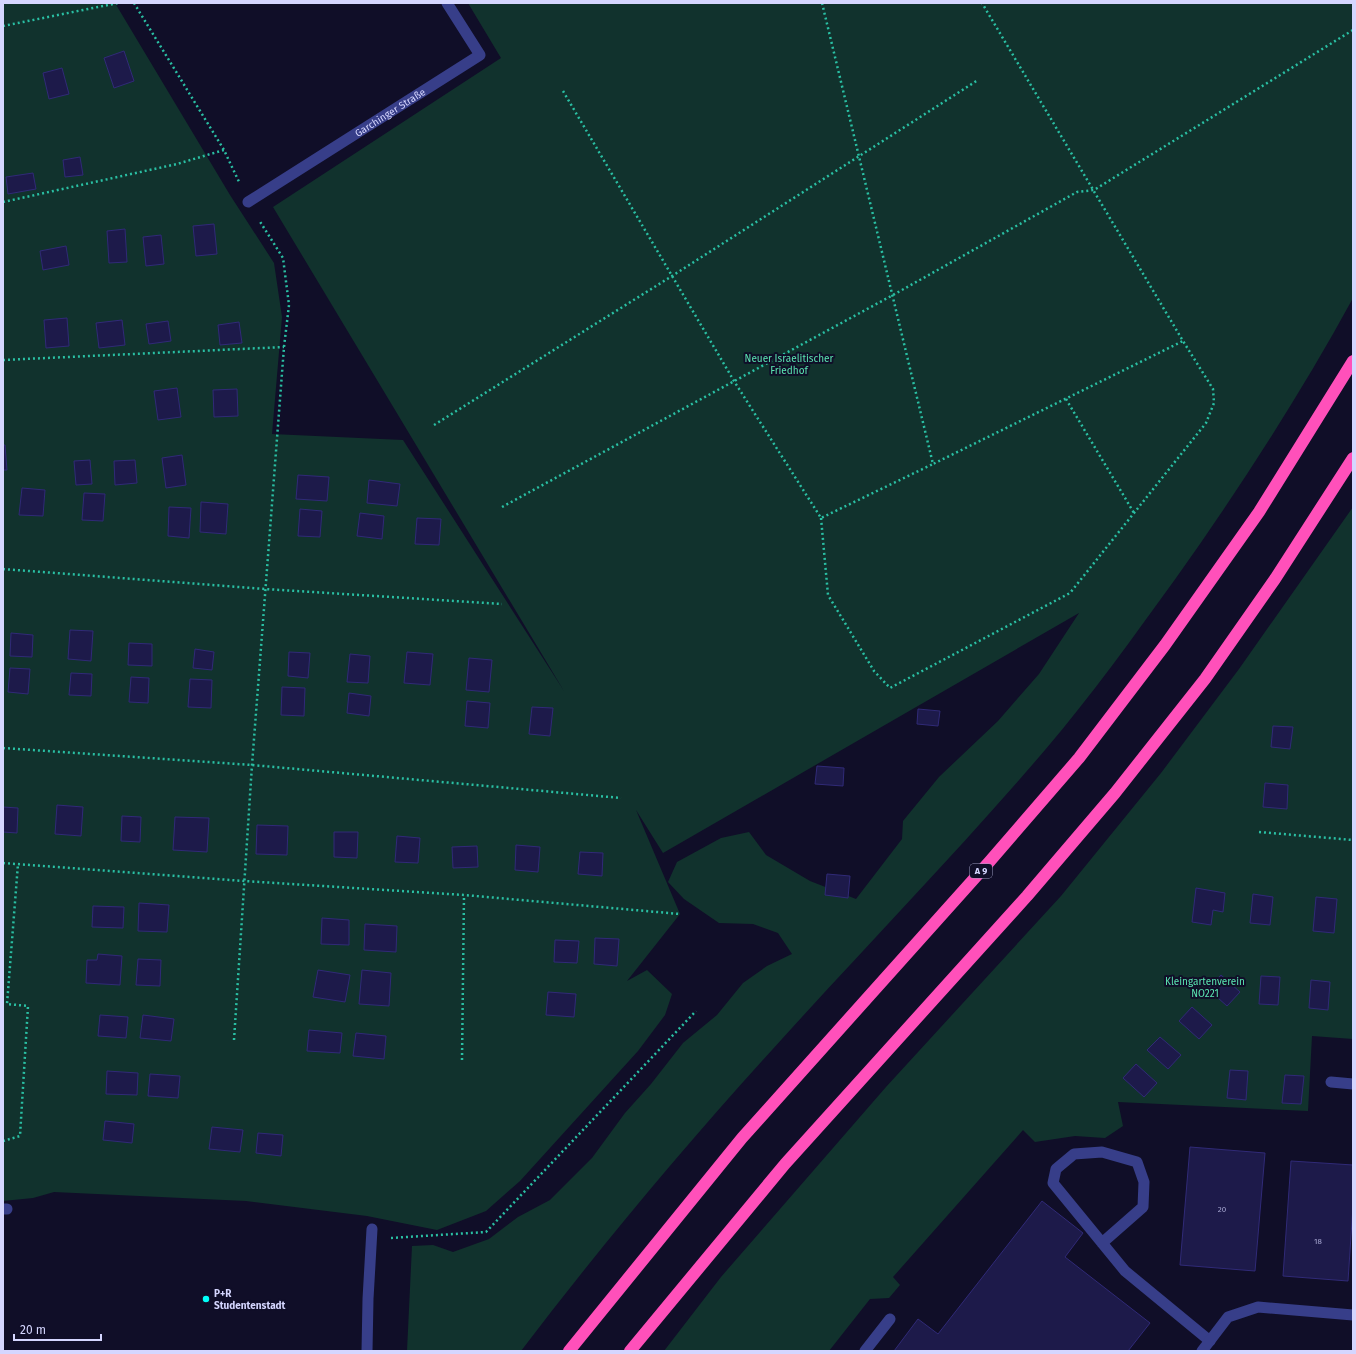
<svg xmlns="http://www.w3.org/2000/svg" width="1356" height="1354" font-family="'Fira Sans',sans-serif">
<style>
.green{fill:#11322d}
.building{fill:#1d1a4a;stroke:#302a77}
.lines{fill:none;stroke-linecap:round;stroke-linejoin:round}
.path{stroke:#2abfa3;stroke-width:2.5;stroke-dasharray:2 3;stroke-linecap:butt}
.service{stroke:#373e89;stroke-width:11}
.minor{stroke:#373e89;stroke-width:11}
.motorway{stroke:#ff50ba;stroke-width:12}
.poi-dot{fill:#01fff9;stroke:#100e28;stroke-width:1.5}
.labels{text-anchor:middle;stroke-width:4;stroke-linejoin:round;paint-order:stroke}
.number-label{font-size:8px;fill:#a7a7d2}
.shield{fill:#100e28;stroke:#9a9abe;stroke-width:1}
.shield-label{font-size:9px;font-weight:bold;fill:#d5d6ff}
.street-label{font-size:10px;fill:#d5d6ff;stroke:#100e28}
.park-label{font-size:10px;fill:#5be5b2;stroke:#100e28}
.poi-label{font-size:10px;font-weight:bold;fill:#d5d6ff;stroke:#100e28;text-anchor:start}
</style>
<rect width="100%" height="100%" fill="#100e28"/>
<!-- green -->
<g class="green">
<path d="M3,3H115L230,195L274,263L282,317L272,434L403,440L564,691L273,207L501,58L468,3H1353V298C1300,395 1240,488 1176,578C1134,636 1092,695 1045,750C957,853 862,950 772,1050C684,1147 600,1247 521,1351H407L412,1246L433,1245L453,1252L489,1239L518,1217L550,1200L592,1158L625,1113L651,1084L683,1043L717,1015L743,983L767,966L792,954L778,933L753,924L719,923L684,899L668,882L677,862L721,838L749,832L766,855L810,881L856,899L902,839L903,821L939,777L998,721L1039,674L1079,613L663,853L636,810L680,914L627,981L647,970L672,994L665,1015L638,1051L520,1181L486,1211L437,1230L367,1216L246,1201L54,1192L33,1198L3,1201Z"/>
<polygon points="1353,507 1353,1039 1312,1036 1308,1111 1118,1102 1123,1126 1105,1138 1075,1136 1035,1142 1023,1130 893,1277 900,1285 889,1298 870,1299 829,1351 664,1351 721,1277 886,1087 1061,896 1161,773 1239,669"/>
</g>
<!-- building -->
<g class="building">
<polygon points="124,51 134,81 114,88 104,58"/>
<polygon points="62,68 69,94 49,99 43,73"/>
<polygon points="80,157 83,175 65,177 63,160"/>
<polygon points="33,173 36,189 8,194 6,177"/>
<polygon points="214,224 217,254 196,256 193,226"/>
<polygon points="125,229 127,262 109,263 107,231"/>
<polygon points="161,235 164,264 146,266 143,237"/>
<polygon points="66,246 69,265 43,270 40,251"/>
<polygon points="67,318 69,346 46,348 44,320"/>
<polygon points="122,320 125,345 99,348 96,323"/>
<polygon points="168,321 171,341 149,344 146,324"/>
<polygon points="239,322 242,343 220,345 218,325"/>
<polygon points="177,388 181,417 158,420 154,391"/>
<polygon points="237,389 238,416 214,417 213,390"/>
<polygon points="3,445 5,445 7,470 3,470"/>
<polygon points="182,455 186,485 166,488 162,458"/>
<polygon points="90,460 92,484 76,485 74,461"/>
<polygon points="135,460 137,483 115,485 114,461"/>
<polygon points="298,475 329,477 327,501 296,499"/>
<polygon points="369,480 400,484 397,506 367,503"/>
<polygon points="22,488 45,490 43,516 19,515"/>
<polygon points="84,493 105,494 103,521 82,520"/>
<polygon points="201,502 228,504 226,534 200,532"/>
<polygon points="169,507 191,508 189,538 168,536"/>
<polygon points="300,509 322,511 320,537 298,536"/>
<polygon points="360,513 384,516 382,539 357,536"/>
<polygon points="417,518 441,519 439,545 415,544"/>
<polygon points="70,630 93,631 91,661 68,659"/>
<polygon points="11,633 33,635 32,657 10,656"/>
<polygon points="129,643 152,644 152,666 128,665"/>
<polygon points="195,649 214,652 212,670 193,668"/>
<polygon points="289,652 310,653 308,678 288,676"/>
<polygon points="407,652 433,654 430,685 404,683"/>
<polygon points="350,654 370,656 368,683 347,682"/>
<polygon points="469,658 492,660 489,692 466,690"/>
<polygon points="10,668 30,669 28,694 8,692"/>
<polygon points="71,673 92,674 91,696 69,695"/>
<polygon points="131,677 149,678 148,703 129,702"/>
<polygon points="190,679 212,680 211,708 188,707"/>
<polygon points="282,687 305,688 304,716 281,715"/>
<polygon points="349,693 371,696 369,716 347,713"/>
<polygon points="467,701 490,703 488,728 465,726"/>
<polygon points="532,707 553,708 550,736 529,734"/>
<polygon points="918,709 940,711 938,726 917,724"/>
<polygon points="1273,726 1293,727 1290,749 1271,747"/>
<polygon points="817,766 844,768 843,786 815,784"/>
<polygon points="1265,783 1288,785 1287,809 1263,807"/>
<polygon points="57,805 83,807 81,836 55,834"/>
<polygon points="3,807 18,808 17,833 3,832"/>
<polygon points="122,816 141,817 140,842 121,841"/>
<polygon points="175,817 209,818 207,852 173,850"/>
<polygon points="257,825 288,826 287,855 256,854"/>
<polygon points="334,832 358,832 357,858 334,857"/>
<polygon points="397,836 420,838 418,863 395,862"/>
<polygon points="516,845 540,847 538,872 515,870"/>
<polygon points="477,846 478,867 453,868 452,847"/>
<polygon points="580,852 603,853 602,876 578,874"/>
<polygon points="827,874 850,876 848,898 825,895"/>
<polygon points="1196,888 1225,893 1223,912 1213,910 1211,925 1192,922"/>
<polygon points="1253,894 1273,897 1270,925 1250,923"/>
<polygon points="1316,897 1337,899 1334,933 1313,931"/>
<polygon points="139,903 169,905 167,932 138,931"/>
<polygon points="93,906 124,907 123,928 92,927"/>
<polygon points="322,918 349,920 349,945 321,944"/>
<polygon points="365,924 397,926 396,952 364,950"/>
<polygon points="595,938 619,939 617,966 594,964"/>
<polygon points="555,940 579,941 577,963 554,962"/>
<polygon points="98,954 122,956 120,985 86,983 87,960 97,960"/>
<polygon points="138,959 161,960 160,986 136,985"/>
<polygon points="318,970 350,975 345,1002 313,997"/>
<polygon points="362,970 391,973 389,1006 359,1004"/>
<polygon points="1221,975 1240,992 1227,1006 1208,989"/>
<polygon points="1261,976 1280,977 1278,1005 1259,1004"/>
<polygon points="1311,980 1330,982 1328,1010 1309,1008"/>
<polygon points="548,992 576,994 574,1017 546,1015"/>
<polygon points="1192,1007 1212,1025 1199,1039 1179,1021"/>
<polygon points="100,1015 128,1017 126,1038 98,1036"/>
<polygon points="143,1015 174,1019 171,1041 140,1038"/>
<polygon points="309,1030 342,1033 340,1053 307,1051"/>
<polygon points="356,1033 386,1036 384,1059 353,1056"/>
<polygon points="1160,1037 1181,1055 1168,1069 1147,1050"/>
<polygon points="1136,1064 1157,1083 1144,1097 1123,1078"/>
<polygon points="1230,1070 1248,1071 1246,1100 1227,1098"/>
<polygon points="107,1071 138,1073 137,1095 106,1094"/>
<polygon points="150,1074 180,1076 178,1098 148,1096"/>
<polygon points="1285,1075 1304,1076 1301,1104 1282,1103"/>
<polygon points="105,1121 134,1124 132,1143 103,1140"/>
<polygon points="212,1127 243,1130 240,1152 209,1149"/>
<polygon points="258,1133 283,1135 281,1156 256,1153"/>
<polygon points="1190,1147 1265,1153 1255,1271 1180,1265"/>
<polygon points="1291,1161 1353,1165 1353,1206 1348,1281 1283,1276"/>
<polygon points="1042,1201 1083,1233 1065,1257 1150,1323 1128,1351 894,1351 918,1319 938,1334"/>
</g>
<g class="lines">
<!-- path -->
<g class="path">
<polyline points="134,3 224,150 240,184"/>
<polyline points="822,3 933,464 1183,341 982,3"/>
<polyline points="3,26 118,3"/>
<polyline points="563,91 734,381 821,518 933,464"/>
<polyline points="3,202 177,164 224,150"/>
<polyline points="3,360 284,347"/>
<polyline points="1066,399 1134,513"/>
<polyline points="434,425 672,276 978,80"/>
<polyline points="502,507 893,295 1077,192 1094,190 1353,30"/>
<polyline points="821,518 828,595 874,671 890,688 1070,593 1206,423 1214,403 1213,389 1183,341"/>
<polyline points="3,569 265,589 502,604"/>
<polyline points="3,748 252,765 621,798"/>
<polyline points="1259,832 1353,840"/>
<polyline points="3,863 244,881 464,895 680,914"/>
<polyline points="234,1040 252,765 284,347 289,305 283,258 259,220"/>
<polyline points="462,1060 464,895"/>
<polyline points="3,1141 20,1136 28,1006 7,1004 18,864"/>
<polyline points="391,1238 486,1232 696,1011"/>
</g>
<!-- service -->
<g class="service">
<path id="s1" d="M248,202L480,55L447,3"/>
<polyline points="1331,1082 1353,1084"/>
<polyline points="3,1209 7,1209"/>
<polyline points="1102,1243 1143,1207 1144,1182 1137,1162 1102,1152 1074,1154 1056,1169 1053,1183 1125,1271 1210,1341"/>
<polyline points="367,1351 368,1299 372,1229"/>
<polyline points="865,1351 890,1319"/>
</g>
<!-- minor -->
<polyline class="minor" points="1202,1351 1228,1317 1258,1307 1353,1315"/>
<!-- motorway -->
<g class="motorway">
<polyline points="569,1351 742,1138 990,861 1079,758 1165,645 1259,512 1353,361"/>
<polyline points="630,1351 785,1164 1027,896 1115,793 1205,679 1275,579 1353,458"/>
</g>
</g>
<!-- markers -->
<circle class="poi-dot" cx="206" cy="1299" r="4"/>
<g class="labels">
<!-- number labels -->
<g class="number-label">
<text x="1222" y="1212">20</text>
<text x="1318" y="1244">18</text>
</g>
<!-- shield labels -->
<rect class="shield" x="970" y="864" width="22" height="14" rx="3"/>
<g class="shield-label">
<text x="981" y="874">A 9</text>
</g>
<!-- street labels -->
<g class="street-label">
<text dy="4" stroke="none"><textPath href="#s1" startOffset="168">Garchinger Straße</textPath></text>
</g>
<!-- park labels -->
<g class="park-label">
<text x="789" y="362">Neuer Israelitischer<tspan x="789" dy="12">Friedhof</tspan></text>
<text x="1205" y="985">Kleingartenverein<tspan x="1205" dy="12">NO221</tspan></text>
</g>
<!-- poi labels -->
<g class="poi-label">
<text x="214" y="1297">P+R<tspan x="214" dy="12">Studentenstadt</tspan></text>
</g>
</g>
<!-- border -->
<rect width="1356" height="1354" fill="none" stroke="#d5d6ff" stroke-width="8"/>
<!-- scale -->
<path d="M14 1334v6h87v-6" fill="none" stroke="#d5d6ff" stroke-width="2"/>
<text x="20" y="1334" font-size="12" fill="#d5d6ff" stroke="#100e28" stroke-width="3" paint-order="stroke">20 m</text>
</svg>
